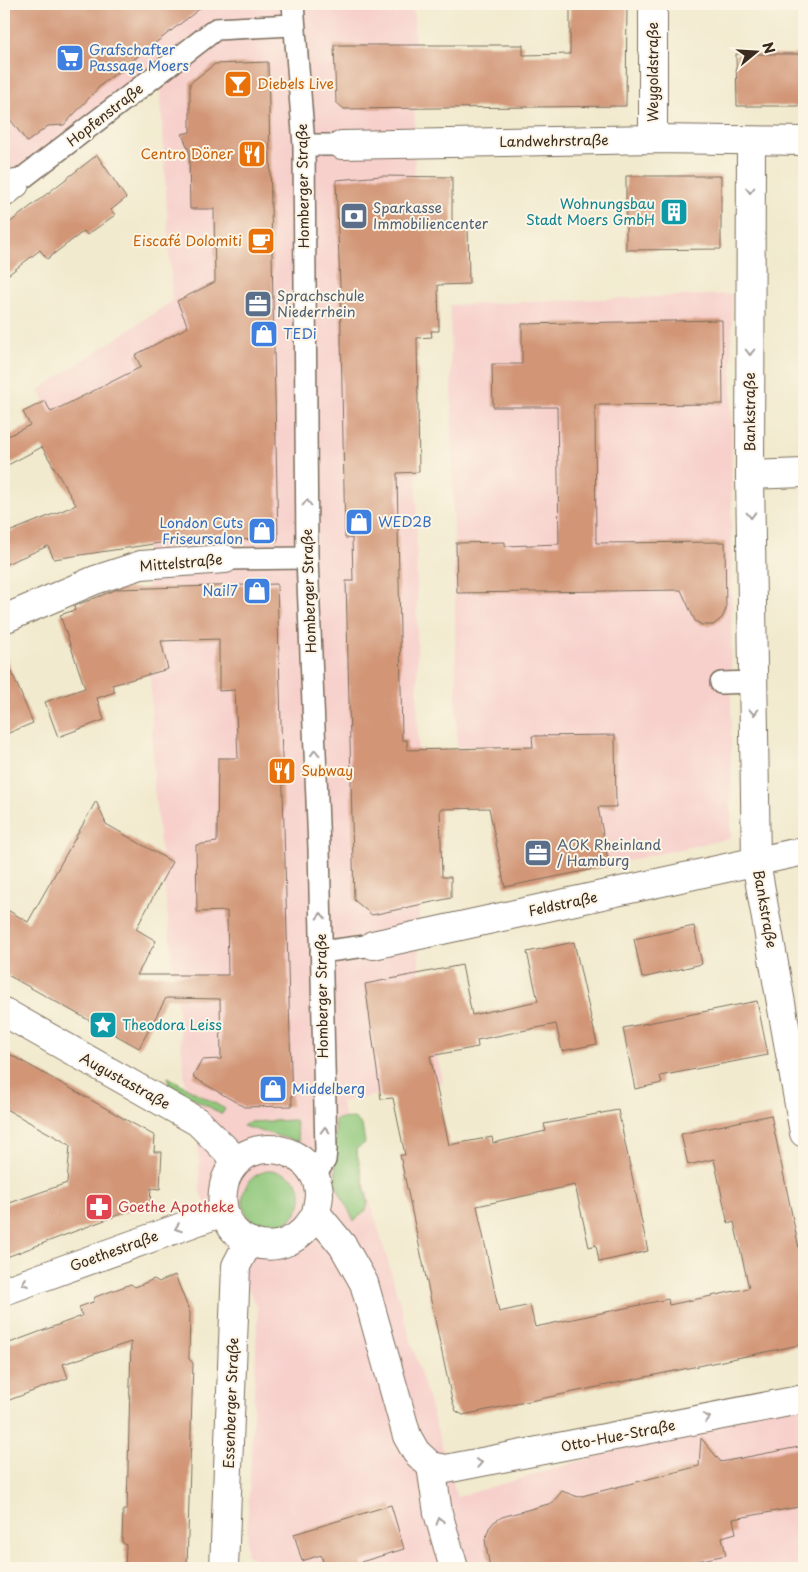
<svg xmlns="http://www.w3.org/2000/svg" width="808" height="1572" font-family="'Playpen Sans',sans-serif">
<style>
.built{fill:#f7d0cc}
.green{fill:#90c87b;stroke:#66794c}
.building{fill:#d29677}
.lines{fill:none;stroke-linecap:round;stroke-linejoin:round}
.pedestrian-casing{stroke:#7b6d5c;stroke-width:24}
.minor-casing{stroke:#7b6d5c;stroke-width:30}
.tertiary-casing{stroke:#7b6d5c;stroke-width:30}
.pedestrian{stroke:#fff;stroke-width:21}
.minor{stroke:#fff;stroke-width:28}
.tertiary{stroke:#fff;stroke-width:28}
.oneway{stroke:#a79f9a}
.labels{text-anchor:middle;stroke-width:4;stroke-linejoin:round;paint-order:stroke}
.shop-label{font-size:14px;fill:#366cbe;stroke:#fcf5e5;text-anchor:start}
.street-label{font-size:14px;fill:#3b2a1e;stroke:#fcf5e5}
.food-label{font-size:14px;fill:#c56008;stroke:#fcf5e5;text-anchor:start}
.culture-label{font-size:14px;fill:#0d838f;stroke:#fcf5e5;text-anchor:end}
.service-label{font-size:14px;fill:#4e5e75;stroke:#fcf5e5;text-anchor:start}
.health-label{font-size:14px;fill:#be3a42;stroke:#fcf5e5;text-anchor:start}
</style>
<rect width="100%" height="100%" fill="#fcf5e5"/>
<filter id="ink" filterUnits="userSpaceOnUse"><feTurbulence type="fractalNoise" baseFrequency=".02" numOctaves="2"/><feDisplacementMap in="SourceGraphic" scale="10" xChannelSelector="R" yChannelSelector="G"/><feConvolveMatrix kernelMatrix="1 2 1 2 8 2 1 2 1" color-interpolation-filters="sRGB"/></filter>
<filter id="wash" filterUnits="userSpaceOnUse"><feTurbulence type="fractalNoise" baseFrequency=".0096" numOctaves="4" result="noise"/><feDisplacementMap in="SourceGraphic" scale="20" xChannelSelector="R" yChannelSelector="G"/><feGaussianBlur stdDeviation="1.12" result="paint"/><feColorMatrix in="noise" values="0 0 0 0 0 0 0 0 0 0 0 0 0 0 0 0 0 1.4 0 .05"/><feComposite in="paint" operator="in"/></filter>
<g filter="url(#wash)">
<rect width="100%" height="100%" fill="#f1eace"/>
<!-- built -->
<g class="built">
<polygon points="4,4 414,4 419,975 443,1083 341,1102 457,1497 804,1396 804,1568 265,1568 246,1554 258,1309 200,1192 197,1119 188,1109 154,787 144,487 93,489 39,390 172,301 159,66 12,176 4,165"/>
<polygon points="732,294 731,838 505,887 489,808 533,747 457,747 450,305"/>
</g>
<!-- green -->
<g class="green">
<polygon points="168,1077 225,1109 222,1114 169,1085"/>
<polygon points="354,1118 362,1125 365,1143 356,1149 368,1203 366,1210 354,1221 336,1185 335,1119"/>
<polygon points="295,1120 299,1142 243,1126 248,1122"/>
<path d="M267,1171C314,1170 309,1221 274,1227C238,1232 230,1179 267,1171Z"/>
</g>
<g id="blocks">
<!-- building -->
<g class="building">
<polygon points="4,4 206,4 102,84 64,125 48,126 27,142 4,111"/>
<polygon points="570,4 627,4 626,106 344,109 336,102 334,45 523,45 523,55 570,54"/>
<polygon points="736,54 804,54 804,106 737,106"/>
<polygon points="268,62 278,539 173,541 54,559 48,546 4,565 4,534 76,505 42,447 4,467 4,438 30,425 23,412 45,401 51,412 141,367 135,355 188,327 177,301 215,282 214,209 190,209 189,151 182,134 190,132 190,83 215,64"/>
<polygon points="97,155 126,198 111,210 115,215 87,235 84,231 47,259 40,250 4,278 4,227"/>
<polygon points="382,176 452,177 452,224 468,223 469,284 438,285 439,331 431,331 432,337 417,338 419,472 397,473 402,740 407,740 407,750 533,747 532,736 615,735 616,807 598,807 609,866 505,887 489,808 440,809 442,877 451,877 451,898 372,915 354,900 346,581 353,581 352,538 345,538 340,286 336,180"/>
<polygon points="626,176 721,176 721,249 626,250"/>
<polygon points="722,320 723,404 595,405 596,543 725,542 726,609 722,618 713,625 702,625 695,621 681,590 457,593 456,543 505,542 505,546 559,544 557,407 493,407 492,364 522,364 522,324"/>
<polygon points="277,584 292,1106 244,1107 193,1077 202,1060 221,1059 220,999 166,998 139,1048 4,973 4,908 28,922 96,801 106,824 172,862 136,929 156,941 137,975 228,975 227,911 197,912 196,845 217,842 218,758 238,758 235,690 219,691 219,639 161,641 168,669 112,685 115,692 97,698 104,720 58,737 45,702 85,688 60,615 75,610 74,606 118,589"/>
<polygon points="4,653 33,723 4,735"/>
<polygon points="694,926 702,964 642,978 634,939"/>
<polygon points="574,942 597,1044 562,1051 556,1024 477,1040 478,1047 430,1056 449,1145 492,1137 493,1143 546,1131 544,1124 618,1110 648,1251 599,1262 596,1245 589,1247 575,1185 477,1206 499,1312 530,1305 535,1327 668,1299 669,1305 749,1288 734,1222 728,1224 714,1159 688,1165 681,1134 771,1115 804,1272 804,1344 463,1415 456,1411 452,1400 400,1155 405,1155 393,1098 381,1099 365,984 462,965 472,1015 538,1001 527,952"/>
<polygon points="757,1001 768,1055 660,1076 662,1083 635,1089 623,1028"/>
<polygon points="4,1051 155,1136 154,1152 162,1152 161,1169 160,1189 151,1188 150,1203 4,1258 4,1205 67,1183 70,1145 4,1108"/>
<polygon points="175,1275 190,1313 189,1359 193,1363 187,1568 125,1568 126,1545 122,1542 123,1510 127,1510 131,1342 63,1364 68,1378 4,1402 4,1345 82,1316 79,1307 93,1302 95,1297 131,1284 135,1287 154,1279 159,1282"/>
<polygon points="701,1438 721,1462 804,1446 804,1506 733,1519 736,1533 722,1537 726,1555 664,1568 490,1568 485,1540 489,1528 494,1522 502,1517 552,1503 562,1491 578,1497 699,1466"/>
<polygon points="391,1505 404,1549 361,1562 363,1568 325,1568 321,1555 302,1561 294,1534"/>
</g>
</g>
</g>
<g filter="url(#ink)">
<use href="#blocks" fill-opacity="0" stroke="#7b6d5c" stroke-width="1"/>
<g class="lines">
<defs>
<g id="pedestrian">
<polyline points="293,4 304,145 307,558 319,848 326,1150 325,1160 314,1176"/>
<polyline points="304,145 342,145"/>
<polyline points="15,184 216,29 293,25"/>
<polyline points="225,559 307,558"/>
<polyline points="721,683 753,682"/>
<polyline points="321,952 373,945"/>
</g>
<g id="minor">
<polyline points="653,139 653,4"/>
<polyline points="751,141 750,475 756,862 804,1133"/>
<polyline points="342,145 653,139 804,141"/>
<polyline points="4,193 15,184"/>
<polyline points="750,475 804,473"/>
<polyline points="4,619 95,580 141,565 225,559"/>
<polyline points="373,945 804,851"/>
<polyline points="4,1291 223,1212"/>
<polyline points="431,1466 446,1469 804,1399"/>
</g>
<g id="tertiary">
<polyline points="4,1012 198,1122 237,1161"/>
<path d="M316,1213C286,1272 211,1244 224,1185C227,1171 238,1157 252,1152C281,1141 318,1161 319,1194C319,1200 317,1207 316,1213L343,1246L364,1283L407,1436L416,1452L431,1466L438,1513L454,1568"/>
<polyline points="224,1568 236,1266 249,1241"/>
</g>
</defs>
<!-- pedestrian casing -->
<use href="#pedestrian" class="pedestrian-casing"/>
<!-- minor casing -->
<use href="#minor" class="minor-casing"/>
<!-- tertiary casing -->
<use href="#tertiary" class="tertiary-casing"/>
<!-- pedestrian -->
<use href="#pedestrian" class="pedestrian"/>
<!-- minor -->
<use href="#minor" class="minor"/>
<!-- tertiary -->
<use href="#tertiary" class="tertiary"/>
</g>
<!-- one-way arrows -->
<defs><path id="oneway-chevron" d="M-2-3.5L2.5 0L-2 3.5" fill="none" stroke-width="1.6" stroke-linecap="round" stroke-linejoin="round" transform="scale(1.25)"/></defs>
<g class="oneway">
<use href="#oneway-chevron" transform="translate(750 190) rotate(90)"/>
<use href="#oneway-chevron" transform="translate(750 352) rotate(90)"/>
<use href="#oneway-chevron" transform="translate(307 503) rotate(-90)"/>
<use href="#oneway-chevron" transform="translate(751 515) rotate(89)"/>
<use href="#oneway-chevron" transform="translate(754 712) rotate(89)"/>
<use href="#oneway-chevron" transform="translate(315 753) rotate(-92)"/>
<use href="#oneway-chevron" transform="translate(321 916) rotate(-91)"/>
<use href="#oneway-chevron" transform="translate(325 1130) rotate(-91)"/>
<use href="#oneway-chevron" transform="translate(178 1228) rotate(160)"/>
<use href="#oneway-chevron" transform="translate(25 1283) rotate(160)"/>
<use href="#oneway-chevron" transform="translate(707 1418) rotate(-11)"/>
<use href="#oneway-chevron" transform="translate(479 1463) rotate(-11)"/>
<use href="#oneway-chevron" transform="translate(440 1521) rotate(-106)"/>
</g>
</g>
<!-- icons -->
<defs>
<symbol id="supermarket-square" viewBox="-11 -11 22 22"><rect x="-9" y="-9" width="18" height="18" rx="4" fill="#3f7fe0" stroke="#fcf5e5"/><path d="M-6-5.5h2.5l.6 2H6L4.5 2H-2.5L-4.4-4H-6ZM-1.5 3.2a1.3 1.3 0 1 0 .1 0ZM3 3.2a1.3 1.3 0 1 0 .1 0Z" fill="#fff"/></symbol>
<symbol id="bar-square" viewBox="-11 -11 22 22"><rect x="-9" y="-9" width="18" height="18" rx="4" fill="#e8710a" stroke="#fcf5e5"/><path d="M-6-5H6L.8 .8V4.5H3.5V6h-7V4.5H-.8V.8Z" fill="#fff"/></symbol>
<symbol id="restaurant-square" viewBox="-11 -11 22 22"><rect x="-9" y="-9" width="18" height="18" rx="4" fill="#e8710a" stroke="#fcf5e5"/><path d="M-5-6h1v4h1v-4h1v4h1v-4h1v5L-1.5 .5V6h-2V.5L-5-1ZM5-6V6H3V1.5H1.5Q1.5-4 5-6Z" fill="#fff"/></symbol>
<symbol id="building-square" viewBox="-11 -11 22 22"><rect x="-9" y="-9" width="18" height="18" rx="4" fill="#0f9aa8" stroke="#fcf5e5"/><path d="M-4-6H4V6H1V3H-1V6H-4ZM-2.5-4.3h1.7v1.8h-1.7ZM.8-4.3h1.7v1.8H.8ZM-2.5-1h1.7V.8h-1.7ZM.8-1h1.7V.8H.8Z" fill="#fff"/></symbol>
<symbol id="bank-square" viewBox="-11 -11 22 22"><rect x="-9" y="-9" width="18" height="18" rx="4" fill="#5c6f8a" stroke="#fcf5e5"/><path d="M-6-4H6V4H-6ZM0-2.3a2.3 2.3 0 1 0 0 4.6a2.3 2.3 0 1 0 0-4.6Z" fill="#fff"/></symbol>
<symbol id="cafe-square" viewBox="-11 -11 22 22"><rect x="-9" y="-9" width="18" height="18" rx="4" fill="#e8710a" stroke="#fcf5e5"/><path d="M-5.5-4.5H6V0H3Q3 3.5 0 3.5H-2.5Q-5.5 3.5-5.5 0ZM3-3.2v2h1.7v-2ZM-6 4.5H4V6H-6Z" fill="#fff"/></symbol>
<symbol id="office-square" viewBox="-11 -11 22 22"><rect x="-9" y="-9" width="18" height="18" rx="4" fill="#5c6f8a" stroke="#fcf5e5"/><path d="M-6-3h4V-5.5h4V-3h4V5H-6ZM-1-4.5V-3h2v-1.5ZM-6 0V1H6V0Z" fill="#fff"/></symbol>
<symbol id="shop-square" viewBox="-11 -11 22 22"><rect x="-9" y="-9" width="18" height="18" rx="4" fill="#3f7fe0" stroke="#fcf5e5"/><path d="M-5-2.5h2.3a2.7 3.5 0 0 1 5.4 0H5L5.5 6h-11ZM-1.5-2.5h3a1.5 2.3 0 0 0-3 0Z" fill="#fff"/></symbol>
<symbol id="sight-square" viewBox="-11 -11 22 22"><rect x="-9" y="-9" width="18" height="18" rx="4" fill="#0f9aa8" stroke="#fcf5e5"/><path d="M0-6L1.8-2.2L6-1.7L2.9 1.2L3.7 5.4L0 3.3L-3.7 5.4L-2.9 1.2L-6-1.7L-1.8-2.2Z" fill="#fff"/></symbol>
<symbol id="pharmacy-square" viewBox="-11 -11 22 22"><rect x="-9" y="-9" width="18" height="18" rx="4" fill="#e0444e" stroke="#fcf5e5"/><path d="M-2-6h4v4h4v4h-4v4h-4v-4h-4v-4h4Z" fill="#fff"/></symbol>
</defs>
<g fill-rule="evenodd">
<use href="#supermarket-square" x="54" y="42" width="32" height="32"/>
<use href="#bar-square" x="222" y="68" width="32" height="32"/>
<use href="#restaurant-square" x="236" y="138" width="32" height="32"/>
<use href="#building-square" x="658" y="196" width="32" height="32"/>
<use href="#bank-square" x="338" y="200" width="32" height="32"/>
<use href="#cafe-square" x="245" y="225" width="32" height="32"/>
<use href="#office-square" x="242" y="288" width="32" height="32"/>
<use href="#shop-square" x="248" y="318" width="32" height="32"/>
<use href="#shop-square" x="343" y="506" width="32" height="32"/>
<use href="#shop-square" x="246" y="515" width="32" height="32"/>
<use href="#shop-square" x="241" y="575" width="32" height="32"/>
<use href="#restaurant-square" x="266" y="755" width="32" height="32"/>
<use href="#office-square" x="522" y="837" width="32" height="32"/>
<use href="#sight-square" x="87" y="1009" width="32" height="32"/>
<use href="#shop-square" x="257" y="1073" width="32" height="32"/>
<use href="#pharmacy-square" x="83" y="1191" width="32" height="32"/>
</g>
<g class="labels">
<!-- shop labels -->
<g class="shop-label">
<text x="89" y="55">Grafschafter<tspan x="89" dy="16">Passage Moers</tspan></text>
<text x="283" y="339">TEDi</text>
<text x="378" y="527">WED2B</text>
<text x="243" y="528" text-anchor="end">London Cuts<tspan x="243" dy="16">Friseursalon</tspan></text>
<text x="238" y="596" text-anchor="end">Nail7</text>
<text x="292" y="1094">Middelberg</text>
</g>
<!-- street labels -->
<g class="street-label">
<text transform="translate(653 72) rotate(-90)" y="5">Weygoldstraße</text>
<text transform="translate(105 115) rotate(-38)" y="5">Hopfenstraße</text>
<text transform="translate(554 141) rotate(-1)" y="5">Landwehrstraße</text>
<text transform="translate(303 186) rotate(-91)" y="5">Homberger Straße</text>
<text transform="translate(750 412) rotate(-90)" y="5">Bankstraße</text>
<text transform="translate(181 563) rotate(-5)" y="5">Mittelstraße</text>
<text transform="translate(309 591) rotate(-92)" y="5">Homberger Straße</text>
<text transform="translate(563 904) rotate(-12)" y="5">Feldstraße</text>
<text transform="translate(765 909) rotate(80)" y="5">Bankstraße</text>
<text transform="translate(322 996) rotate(-91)" y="5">Homberger Straße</text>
<text transform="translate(125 1081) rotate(29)" y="5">Augustastraße</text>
<text transform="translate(114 1251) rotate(-20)" y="5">Goethestraße</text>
<text transform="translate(231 1403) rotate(-88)" y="5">Essenberger Straße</text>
<text transform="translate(618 1436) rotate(-11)" y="5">Otto-Hue-Straße</text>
</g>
<!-- food labels -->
<g class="food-label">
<text x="257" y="89">Diebels Live</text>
<text x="233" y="159" text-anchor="end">Centro Döner</text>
<text x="242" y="246" text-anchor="end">Eiscafé Dolomiti</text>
<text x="301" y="776">Subway</text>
</g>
<!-- culture labels -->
<g class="culture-label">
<text x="655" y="209">Wohnungsbau<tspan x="655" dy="16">Stadt Moers GmbH</tspan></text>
<text x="122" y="1030" text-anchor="start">Theodora Leiss</text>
</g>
<!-- service labels -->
<g class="service-label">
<text x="373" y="213">Sparkasse<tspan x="373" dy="16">Immobiliencenter</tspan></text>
<text x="277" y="301">Sprachschule<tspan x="277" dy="16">Niederrhein</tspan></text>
<text x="557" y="850">AOK Rheinland<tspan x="557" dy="16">/ Hamburg</tspan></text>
</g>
<!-- health labels -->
<g class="health-label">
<text x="118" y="1212">Goethe Apotheke</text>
</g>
</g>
<!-- margin -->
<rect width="808" height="1572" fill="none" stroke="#fcf5e5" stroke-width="20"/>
<!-- north arrow -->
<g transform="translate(756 52) rotate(72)" stroke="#fcf5e5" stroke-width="4" paint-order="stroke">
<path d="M0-4L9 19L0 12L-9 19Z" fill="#3b2a1e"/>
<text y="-8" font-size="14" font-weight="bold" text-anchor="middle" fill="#3b2a1e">N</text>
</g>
</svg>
